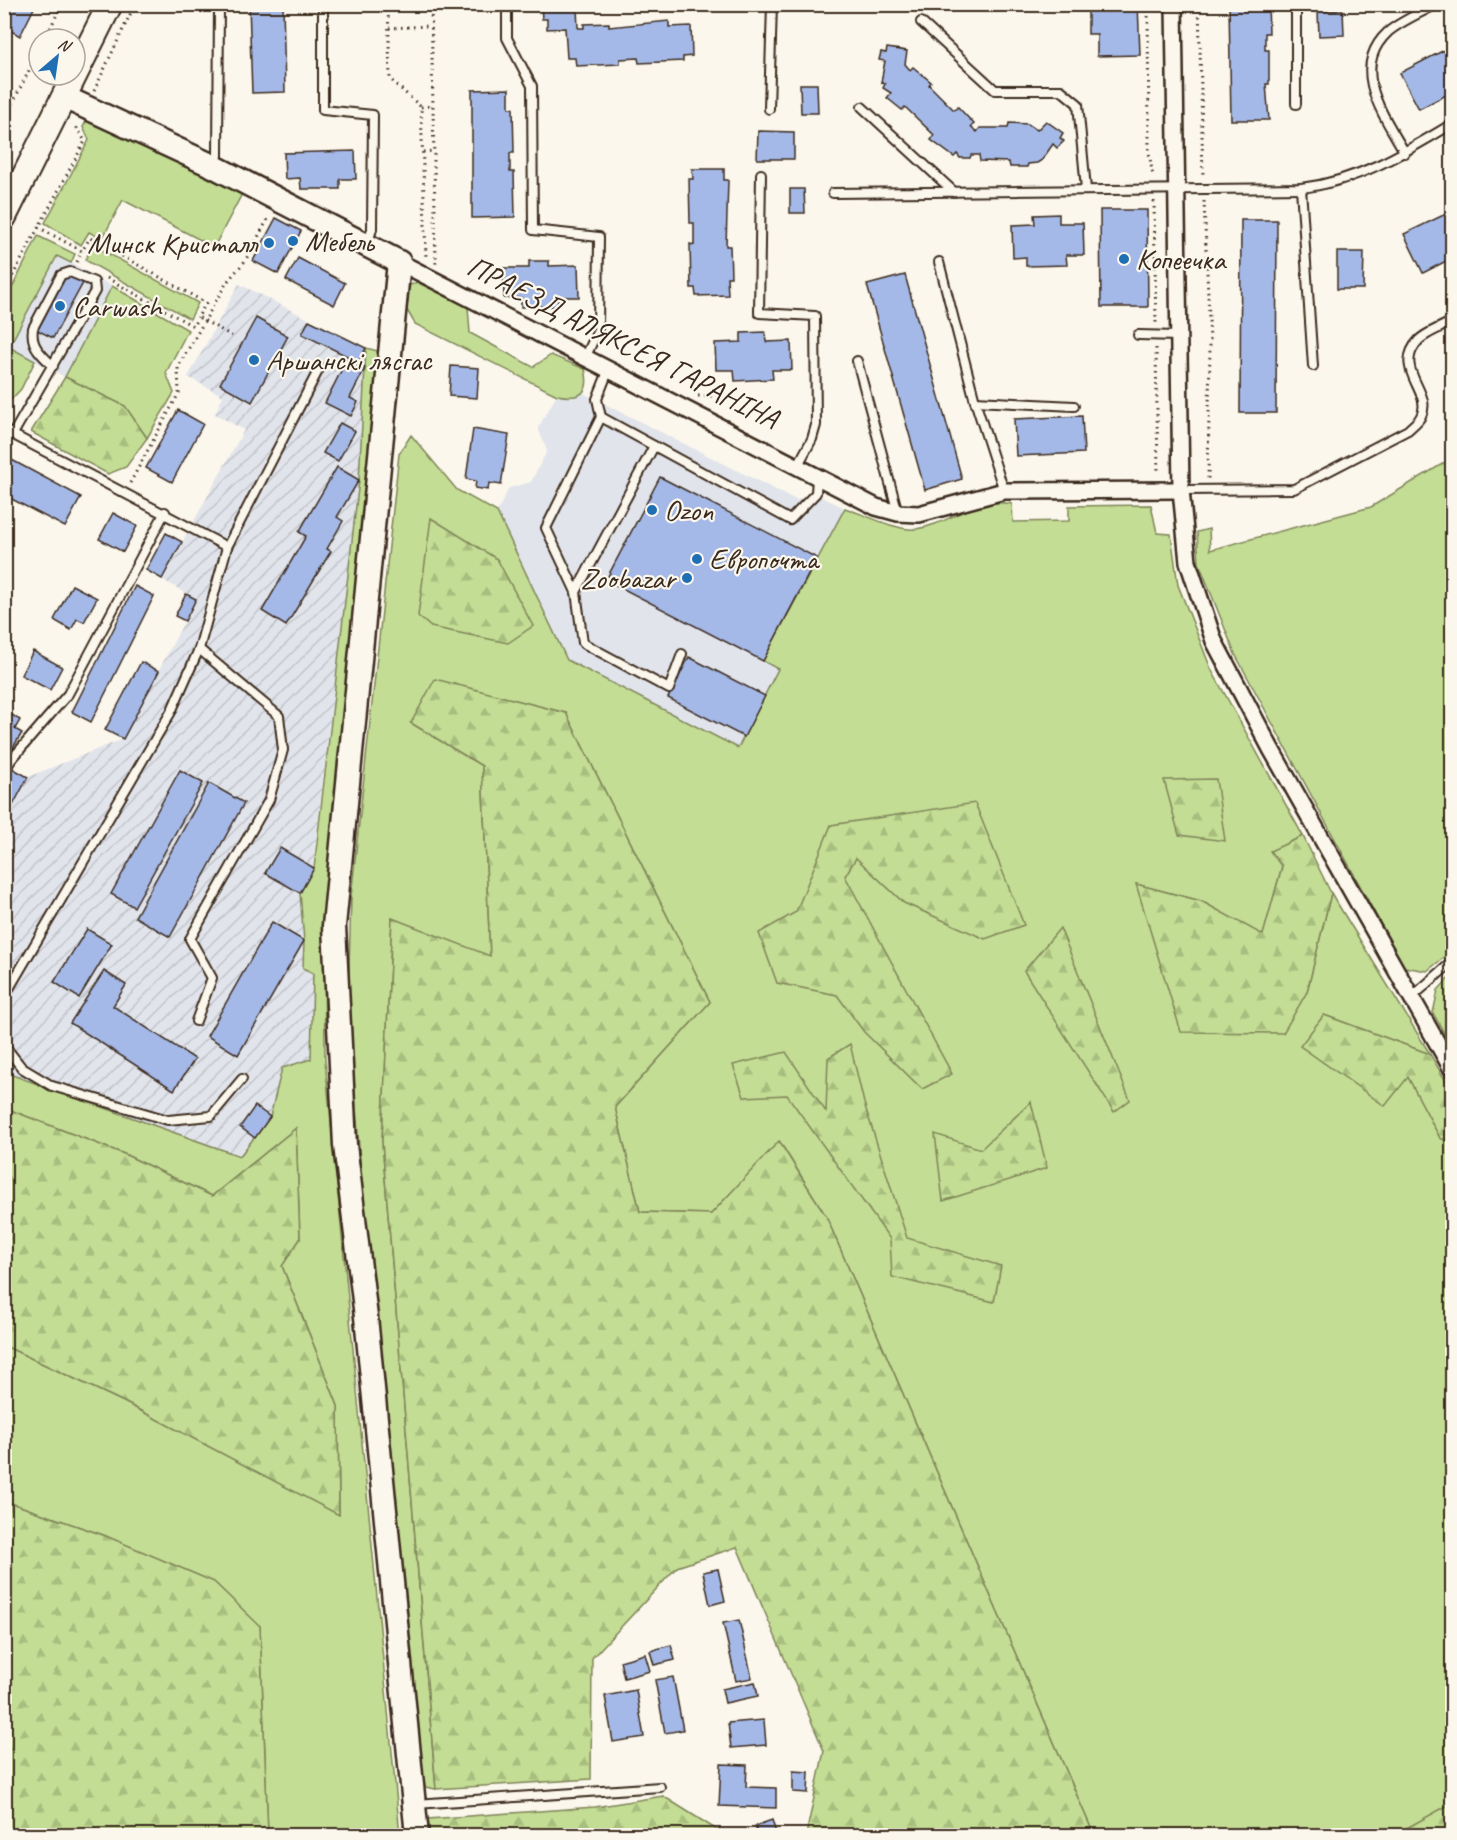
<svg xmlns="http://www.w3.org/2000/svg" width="1457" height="1840" font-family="Caveat,sans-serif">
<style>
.built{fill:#e1e4eb}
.industrial{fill:url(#industrial-furrows)}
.green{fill:#c3dd94;stroke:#7f8459;stroke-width:1.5}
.forest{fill:url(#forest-firs);stroke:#7f8459;stroke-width:1.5}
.building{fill:#a5b9e8;stroke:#3b2a1e;stroke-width:1.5}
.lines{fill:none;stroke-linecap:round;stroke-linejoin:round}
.lane-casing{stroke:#3b2a1e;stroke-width:12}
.street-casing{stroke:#3b2a1e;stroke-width:20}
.secondary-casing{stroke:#3b2a1e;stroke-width:27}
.primary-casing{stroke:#3b2a1e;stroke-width:28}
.path{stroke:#3b2a1e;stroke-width:3;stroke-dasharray:1.5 4.5;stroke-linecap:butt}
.lane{stroke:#fbf7ec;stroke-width:8}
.street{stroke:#fbf7ec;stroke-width:15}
.secondary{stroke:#fbf7ec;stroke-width:22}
.primary{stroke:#fbf7ec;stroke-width:24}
.poi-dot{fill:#1f6fb2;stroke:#fbf7ec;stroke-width:2}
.labels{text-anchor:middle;stroke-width:4.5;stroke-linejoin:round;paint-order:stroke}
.poi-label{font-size:30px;fill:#3b2a1e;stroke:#fbf7ec;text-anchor:start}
.street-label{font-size:30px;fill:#3b2a1e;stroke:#fbf7ec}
</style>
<defs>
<pattern id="industrial-furrows" width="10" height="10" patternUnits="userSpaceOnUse" patternTransform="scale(1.5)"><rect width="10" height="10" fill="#e1e4eb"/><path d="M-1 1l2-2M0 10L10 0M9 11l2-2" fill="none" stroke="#c2c4c9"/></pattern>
<pattern id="forest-firs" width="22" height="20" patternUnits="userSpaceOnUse" patternTransform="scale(1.5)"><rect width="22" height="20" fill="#c3dd94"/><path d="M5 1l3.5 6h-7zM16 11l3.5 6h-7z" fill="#a8be7f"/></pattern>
</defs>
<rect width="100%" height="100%" fill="#fbf7ec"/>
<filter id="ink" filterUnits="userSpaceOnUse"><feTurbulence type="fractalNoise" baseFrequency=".0167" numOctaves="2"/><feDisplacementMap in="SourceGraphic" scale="12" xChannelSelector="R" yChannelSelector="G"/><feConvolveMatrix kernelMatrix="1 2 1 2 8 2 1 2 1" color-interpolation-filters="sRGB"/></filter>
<g filter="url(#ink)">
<!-- built -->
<g class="built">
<polygon points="57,255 112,286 65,377 9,347"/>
<polygon points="583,393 796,500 805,498 811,492 845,508 764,661 778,669 738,748 567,660 497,512 509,488 531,482 547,451 538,428 557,395 572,398"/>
</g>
<!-- industrial -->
<polygon class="industrial" points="239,284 366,348 359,480 304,941 303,968 313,972 311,1059 282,1068 270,1117 240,1156 5,1072 5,822 28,777 123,739 196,599 146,570 166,533 183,541 244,430 215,414 223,396 188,377"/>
<!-- green -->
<g class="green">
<polygon points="88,118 244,190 214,247 123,200 102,239 89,232 81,245 45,223 89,140 83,127"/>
<polygon points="38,236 75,254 71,263 57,256 9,347 35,361 21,389 5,406 5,302"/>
<polygon points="93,245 198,303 190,319 85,260"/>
<path d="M417,282L468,307L470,333L533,367L551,355L585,369C591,393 581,400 557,395L415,324L404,305L408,286Z"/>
<polygon points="112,286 188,330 166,373 174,393 147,438 125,406 65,377"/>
<polygon points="366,348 378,351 324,944 325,1060 400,1835 268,1835 260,1626 106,1536 5,1501 5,1346 124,1402 339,1514 338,1406 282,1266 300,1239 296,1128 212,1196 124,1154 5,1108 4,1072 240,1156 270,1117 282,1068 311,1059 313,973 303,968 304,941 300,893 314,868 359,480"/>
<path d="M411,435L457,490L497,512L567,660L738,748L778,669L763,661L845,508C863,514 897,531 916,529C949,525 975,496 1012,504L1013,522L1069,521V506L1151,505L1157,533L1171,534L1178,585L1211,669L1303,836L1271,851L1282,866L1263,936L1201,901L1136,884L1307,992L1331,893L1430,1054L1324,1015L1408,1077L1440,1138L1452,1143V1835H1094L826,1216L780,1142L711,1214L640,1212L615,1107L710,1002L566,713L411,723L482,766L490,957L392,918L382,1142L436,1789L420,1786L363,1200L348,1002L351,897L399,454Z"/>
<polygon points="1452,458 1452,951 1427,971 1404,967 1235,654 1199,563 1197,532 1209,529 1210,550 1371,507"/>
<polygon points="1452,975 1452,1047 1433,1013 1438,990"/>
</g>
<!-- forest -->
<g class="forest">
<polygon points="65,377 125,406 147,438 126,467 108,474 31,432"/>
<polygon points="431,518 497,559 533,626 508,643 431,627 418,616"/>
<polygon points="435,679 566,713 710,1002 615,1107 640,1212 711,1214 779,1141 826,1216 1094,1835 806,1835 824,1751 737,1547 677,1567 592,1658 591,1779 436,1789 382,1142 392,918 490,956 482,766 411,723"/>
<polygon points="1216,779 1225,841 1179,835 1164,780"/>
<polygon points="975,803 1024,925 985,939 904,903 856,858 845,876 952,1074 922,1089 864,1032 837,995 777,983 759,933 796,912 831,825"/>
<polygon points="1303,836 1331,893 1307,992 1283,1033 1181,1032 1136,884 1201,901 1263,935 1282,867 1270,851"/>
<polygon points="1060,928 1130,1100 1114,1112 1024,971"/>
<polygon points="1324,1015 1430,1054 1452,1091 1452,1143 1440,1138 1408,1077 1385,1106 1300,1046"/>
<polygon points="850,1044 864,1103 907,1238 1001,1266 994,1302 892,1277 890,1239 787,1095 744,1097 733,1065 786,1052 826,1112 828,1058"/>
<polygon points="1031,1102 1047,1168 943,1201 935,1134 981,1149"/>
<polygon points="5,1108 124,1154 212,1196 296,1128 300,1239 282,1266 338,1406 339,1515 124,1402 5,1346"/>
<polygon points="5,1501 106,1536 214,1582 260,1626 268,1835 5,1835"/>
<polygon points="663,1796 725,1835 430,1835 428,1819 595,1807"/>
<polygon points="1452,1803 1452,1835 1394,1835"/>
</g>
<!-- building -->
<g class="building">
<polygon points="4,4 36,4 20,36 4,27"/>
<polygon points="249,4 283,4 285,92 252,93"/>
<polygon points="541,4 580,4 580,9 577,9 578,28 584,28 584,24 609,23 609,27 669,21 669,27 691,26 692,56 683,57 683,61 639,63 638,58 620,59 620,64 576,66 575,58 567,58 565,28 547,29 547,19 542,19"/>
<polygon points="1091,4 1138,4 1140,55 1097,56 1097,34 1088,34 1088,9 1092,9"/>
<polygon points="1229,4 1268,4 1269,33 1265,33 1265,50 1269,50 1269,84 1266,84 1269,120 1231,120"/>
<polygon points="1343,10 1344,35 1319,36 1318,11"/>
<polygon points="1452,46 1452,92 1419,109 1400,73"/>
<polygon points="887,48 907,51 905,64 910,70 913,67 931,82 929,85 954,110 958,107 974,124 971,127 977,132 980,128 1008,128 1009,123 1028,124 1037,130 1046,121 1063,133 1060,138 1064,141 1057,148 1053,144 1042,160 1037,163 1028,164 1027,167 1010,167 1009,162 980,161 979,155 971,155 970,158 960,158 957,154 954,157 931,140 934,135 905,107 902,110 887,98 891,93 883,88 885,84 881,82 885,61 879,60 881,52 886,53"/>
<polygon points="800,84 817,84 818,113 801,113"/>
<polygon points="509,89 509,108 513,108 514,153 510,153 510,172 514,172 515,217 472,218 472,90"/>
<polygon points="758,131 794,132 794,159 757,159"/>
<polygon points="355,151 356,179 340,179 340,189 301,189 300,178 285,179 284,153"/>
<polygon points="692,169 724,169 724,180 728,180 726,246 730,246 731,277 727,277 728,295 696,296 695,288 691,288 690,244 694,245 694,223 690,223 689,179 693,179"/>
<polygon points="790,189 804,189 805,213 790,213"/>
<polygon points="1100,210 1147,210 1148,307 1101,307"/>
<polygon points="1452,211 1452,258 1423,273 1404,234"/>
<polygon points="1059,214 1059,223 1083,223 1084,255 1066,255 1067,265 1026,266 1026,257 1013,258 1012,225 1035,224 1034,215"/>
<polygon points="276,218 301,231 278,274 253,261"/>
<polygon points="1241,220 1277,220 1276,413 1240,413"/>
<polygon points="1337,252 1364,252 1363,289 1337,289"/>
<polygon points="298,258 345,283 334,305 286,280"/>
<polygon points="529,261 549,261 549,266 578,265 579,297 558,297 558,306 521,307 521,298 504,298 503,268 529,268"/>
<polygon points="67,274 83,283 53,338 37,330"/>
<polygon points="905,275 962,479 925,490 867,285"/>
<polygon points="256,318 288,336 252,402 220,384"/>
<polygon points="309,320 366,348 359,362 302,334"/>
<polygon points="765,332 766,342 791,341 792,370 772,370 773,379 735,381 734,370 716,370 715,343 741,342 741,333"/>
<polygon points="347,359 365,368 350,398 358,402 351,416 325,403"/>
<polygon points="451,366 479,368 477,398 449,396"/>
<polygon points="178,410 203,424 172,482 146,468"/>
<polygon points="1082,416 1084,453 1016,456 1014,419"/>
<polygon points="340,423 355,431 338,461 323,453"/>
<polygon points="473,429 509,435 501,485 489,483 488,490 475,488 476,481 466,479"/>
<polygon points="8,458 81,497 65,527 4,495 4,465"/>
<polygon points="337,467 359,480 337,517 343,521 327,549 331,551 286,626 262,611 306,536 299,532"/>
<polygon points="660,477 817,558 763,661 606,580"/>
<polygon points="113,513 137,526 123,552 99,539"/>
<polygon points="166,533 182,542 162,579 146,570"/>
<polygon points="72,585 97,598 84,622 77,619 71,630 54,620"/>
<polygon points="135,586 154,596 91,722 72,712"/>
<polygon points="186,594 196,599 185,621 175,616"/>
<polygon points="33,651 62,667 50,690 21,675"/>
<polygon points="689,657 765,696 744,737 668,698"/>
<polygon points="141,662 159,671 123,739 105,730"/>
<polygon points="4,710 20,720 15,729 22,733 9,754 4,751"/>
<polygon points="12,768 28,777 4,822 4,782"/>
<polygon points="180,770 203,783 134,907 111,894"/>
<polygon points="209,783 244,803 170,937 135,917"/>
<polygon points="280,848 314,868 300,893 265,873"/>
<polygon points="272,922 304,941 238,1055 207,1036"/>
<polygon points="87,929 112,944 79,998 54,982"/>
<polygon points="104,971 126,985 113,1006 195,1059 174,1090 70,1023"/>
<polygon points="255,1106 270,1117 255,1138 240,1127"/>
<polygon points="718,1569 725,1601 710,1605 703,1572"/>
<polygon points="739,1620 752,1678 736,1681 723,1623"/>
<polygon points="671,1645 675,1660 654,1665 650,1651"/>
<polygon points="645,1654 650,1671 624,1678 620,1661"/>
<polygon points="673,1677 683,1730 665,1733 655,1680"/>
<polygon points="755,1682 758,1696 725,1703 722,1689"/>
<polygon points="636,1690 644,1737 613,1742 605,1696"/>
<polygon points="764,1720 766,1745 731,1748 728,1723"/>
<polygon points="721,1764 747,1765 746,1787 776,1788 776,1808 719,1806"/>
<polygon points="793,1771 809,1772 808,1793 793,1792"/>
<polygon points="772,1820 777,1836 758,1836 755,1826"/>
</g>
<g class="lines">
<defs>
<g id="lane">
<polyline points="323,4 323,110 373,115 372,229 368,243"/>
<polyline points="507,4 507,38 532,86 533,230 599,237 598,330 586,356"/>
<polyline points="921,22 995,90 1061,90 1078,104 1086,189"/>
<polyline points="1296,104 1296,4"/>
<polyline points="862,107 954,192"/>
<polyline points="769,109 772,4"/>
<path d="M1405,153C1385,117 1348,69 1388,32C1401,21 1421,13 1436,4"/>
<polyline points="214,164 218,156 219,4"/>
<polyline points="761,174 759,313 815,316 816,425 812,439 798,465"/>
<polyline points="1301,188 1313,366"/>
<path d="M833,193L1301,188C1358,181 1404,153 1452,124"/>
<polyline points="939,262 975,401 1004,491"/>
<polyline points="1138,335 1179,336"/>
<polyline points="857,361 898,513"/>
<polyline points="609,369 597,399 601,417 546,528 576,592 583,643 669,689 682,654"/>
<polyline points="975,401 1074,406"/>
<polyline points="601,417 790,520 816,493 817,477"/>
<polyline points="4,430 227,547 199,649 171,712 4,997"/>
<path d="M13,434L95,291L94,282L70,272L61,275L33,328C30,346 41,354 53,366"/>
<path d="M1181,490L1294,489L1408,430C1412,426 1419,421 1421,416C1434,392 1391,369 1419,340C1427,332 1443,327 1452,321"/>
<polyline points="227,547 320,367"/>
<polyline points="576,592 654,446"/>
<polyline points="4,772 11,760 68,694 165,512"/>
<polyline points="1412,997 1452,962"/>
<polyline points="196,1021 212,978 190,939 269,800 283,750 279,716 199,649"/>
<polyline points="4,1045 22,1068 52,1086 168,1120 211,1116 242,1079"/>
<polyline points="416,1804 660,1787"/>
</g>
<g id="street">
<polyline points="1174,4 1181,490 1188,562 1214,641 1271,749 1452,1069"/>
<polyline points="399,262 876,507 898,513 919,514 1004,491 1181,490"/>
</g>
<polyline id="secondary" points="64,97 213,166 399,262 334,926 345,1145 366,1317 417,1836"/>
<polyline id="primary" points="4,217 110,4"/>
</defs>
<!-- lane casing -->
<use href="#lane" class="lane-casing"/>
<!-- street casing -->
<use href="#street" class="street-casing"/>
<!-- secondary casing -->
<use href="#secondary" class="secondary-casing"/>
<!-- primary casing -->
<use href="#primary" class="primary-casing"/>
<!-- path -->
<g class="path">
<polyline points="388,4 390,79 421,107 426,258"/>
<polyline points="431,4 436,264"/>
<polyline points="1148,4 1149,152 1153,177"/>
<polyline points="1199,4 1203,177"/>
<polyline points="389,28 431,26"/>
<polyline points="45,39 62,4"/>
<polyline points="94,91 135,4"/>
<polyline points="421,107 433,106"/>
<polyline points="4,120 39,51"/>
<polyline points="423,152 434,151"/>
<polyline points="1154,201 1156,324"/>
<polyline points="1204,201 1210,342 1208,479"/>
<polyline points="38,227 82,251 90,238 206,303 198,317 232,336"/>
<polyline points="77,262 82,251"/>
<polyline points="107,278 193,326 198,317"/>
<polyline points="4,292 85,141 77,128 79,124"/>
<polyline points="1156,348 1158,474"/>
<polyline points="698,396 718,396"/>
<polyline points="130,483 179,393 178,367 227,282 245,261 269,217"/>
</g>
<!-- lane -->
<use href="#lane" class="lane"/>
<!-- street -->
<use href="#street" class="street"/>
<!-- secondary -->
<use href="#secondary" class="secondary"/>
<!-- primary -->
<use href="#primary" class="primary"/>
</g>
</g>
<!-- markers -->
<g class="poi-dot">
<circle cx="293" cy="241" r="6"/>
<circle cx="269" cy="243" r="6"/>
<circle cx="1124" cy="259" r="6"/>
<circle cx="60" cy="306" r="6"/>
<circle cx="254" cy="360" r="6"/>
<circle cx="652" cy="510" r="6"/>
<circle cx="697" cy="559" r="6"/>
<circle cx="687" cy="578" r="6"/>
</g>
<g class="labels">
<!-- poi labels -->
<g class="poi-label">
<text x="305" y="251">Мебель</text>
<text x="257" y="253" text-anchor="end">Минск Кристалл</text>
<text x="1136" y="269">Копеечка</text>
<text x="72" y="316">Carwash</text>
<text x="266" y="370">Аршанскі лясгас</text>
<text x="664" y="520">Ozon</text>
<text x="709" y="569">Европочта</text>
<text x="675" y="588" text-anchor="end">Zoobazar</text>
</g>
<!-- street labels -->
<g class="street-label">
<text transform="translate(623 342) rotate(27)" y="10">ПРАЕЗД АЛЯКСЕЯ ГАРАНІНА</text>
</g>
</g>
<!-- margin -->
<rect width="1457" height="1840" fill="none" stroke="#fbf7ec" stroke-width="24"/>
<rect x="12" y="12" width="1433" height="1816" fill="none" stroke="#3b2a1e" stroke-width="2" filter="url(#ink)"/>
<!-- north arrow -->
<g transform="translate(57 57) rotate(29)"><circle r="28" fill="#fbf7ec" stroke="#aea59a" stroke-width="1.5"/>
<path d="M0-4.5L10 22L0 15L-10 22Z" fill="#1f6fb2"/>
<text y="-9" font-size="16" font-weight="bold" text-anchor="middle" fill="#3b2a1e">N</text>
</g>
</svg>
